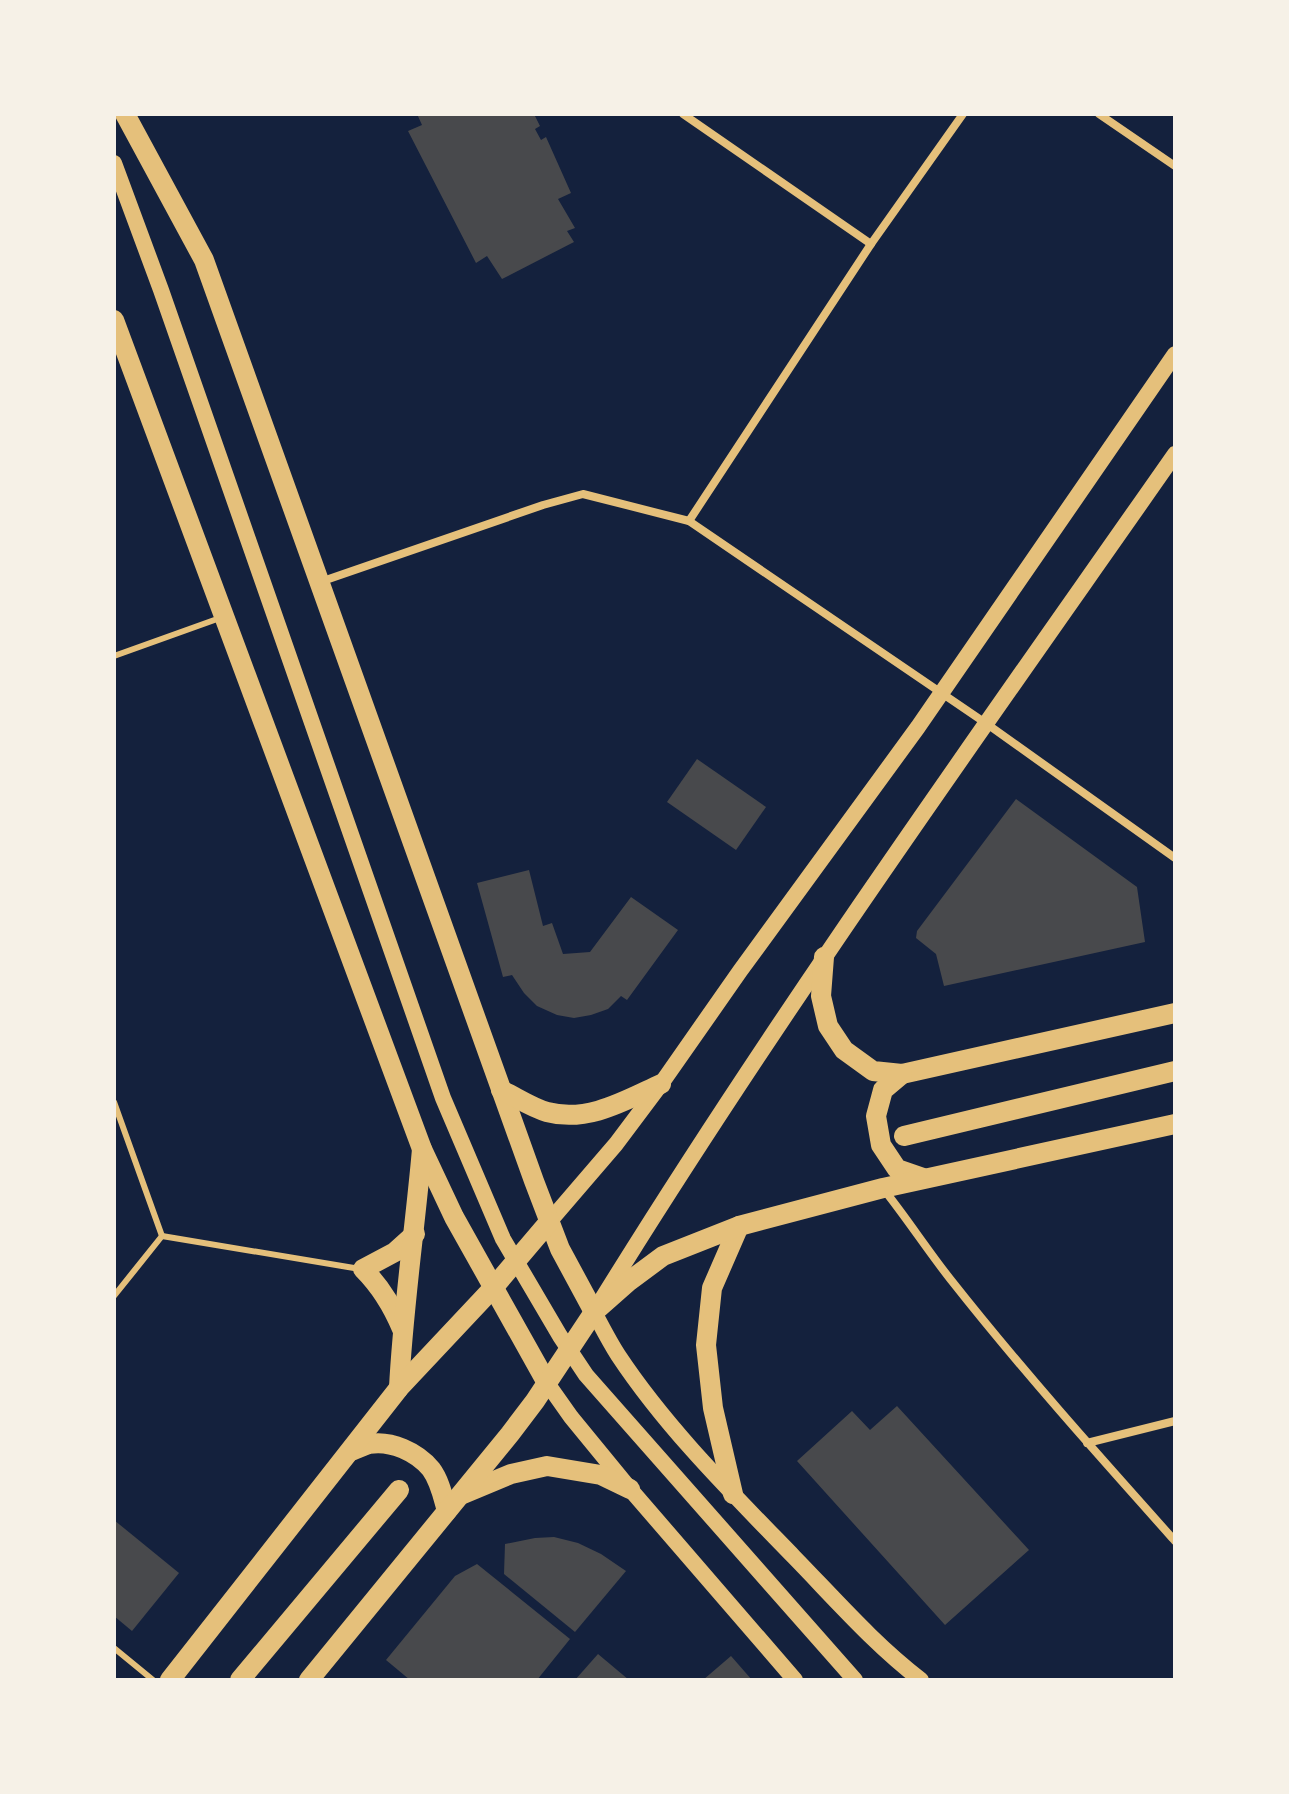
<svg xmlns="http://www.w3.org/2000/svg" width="1289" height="1794" font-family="'Open Sans',sans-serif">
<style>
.building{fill:#48494c}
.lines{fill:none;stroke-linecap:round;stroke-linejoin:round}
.service{stroke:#e5c07b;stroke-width:6}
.minor{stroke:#e5c07b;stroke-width:8}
.secondary{stroke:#e5c07b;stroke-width:16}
.primary{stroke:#e5c07b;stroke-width:20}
</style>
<rect width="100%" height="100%" fill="#14213d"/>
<!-- building -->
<g class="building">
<polygon points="417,114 534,114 540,126 535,129 541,140 546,137 571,193 558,199 575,228 567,231 574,242 502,279 487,256 476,263 408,131 422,125"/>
<polygon points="697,759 766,807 736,850 667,802"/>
<polygon points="1016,799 1137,887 1145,942 944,986 936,954 916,938 917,931"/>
<polygon points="529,870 543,926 552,923 563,954 590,952 631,897 678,930 627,1000 621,996 608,1009 591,1015 574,1018 557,1015 537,1006 524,993 512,975 503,977 477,883"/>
<polygon points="897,1406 1029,1550 945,1625 797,1461 852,1411 870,1430"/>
<polygon points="114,1520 179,1573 132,1631 114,1616"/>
<polygon points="554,1537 578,1543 601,1554 626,1571 575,1632 504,1574 505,1544 535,1538"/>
<polygon points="477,1564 570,1639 537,1680 410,1680 386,1660 455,1576"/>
<polygon points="598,1654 629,1680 575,1680"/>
<polygon points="731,1656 752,1680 703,1680"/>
</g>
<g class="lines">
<!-- service -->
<g class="service">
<polyline points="114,656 220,618"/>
<polyline points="114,1102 162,1236"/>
<polyline points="162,1236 360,1269"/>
<polyline points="114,1296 162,1236"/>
<polyline points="114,1648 153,1680"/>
</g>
<!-- minor -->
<g class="minor">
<polyline points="683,114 871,244"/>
<polyline points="1099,114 1175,166"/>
<polyline points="689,521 871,244 963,114"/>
<polyline points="320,582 543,505 583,494 689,521 987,724 1175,858"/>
<path d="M885,1191C908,1220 928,1251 951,1280C1022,1370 1099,1456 1175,1541"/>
<polyline points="1087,1443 1175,1421"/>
</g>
<!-- secondary -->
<g class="secondary">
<polyline points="114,163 161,290 443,1098 503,1239 560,1336 586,1375 855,1680"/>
<polyline points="549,1222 616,1144 661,1084 740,971 918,727 1175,354"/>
<polyline points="547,1383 571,1417 630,1489 795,1680"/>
<path d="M921,1680C874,1644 835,1599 794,1557C732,1493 667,1429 618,1355C609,1341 602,1327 594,1312C775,1018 977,737 1175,454"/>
</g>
<!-- primary -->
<g class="primary">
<polyline points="125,114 204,260 534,1181 560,1249 594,1312"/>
<polyline points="114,320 422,1149 454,1217 547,1383"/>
<polyline points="824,957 821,996 828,1026 844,1050 873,1071 902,1074 1175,1013"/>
<polyline points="902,1074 883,1090 876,1116 881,1145 897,1169 923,1178"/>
<path d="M501,1090C516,1097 532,1108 547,1112C588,1123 626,1100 661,1084"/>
<polyline points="904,1136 1175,1071"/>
<path d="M402,1329C392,1305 381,1287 363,1269L395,1252L415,1234"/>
<path d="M399,1388C403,1308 415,1229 422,1149"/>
<path d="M351,1451C356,1449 363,1446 369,1444C391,1440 417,1452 431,1469C440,1481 443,1497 447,1511"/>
<polyline points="463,1494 511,1474 547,1466 601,1475 630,1489"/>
<polyline points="733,1494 713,1408 706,1345 712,1288 739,1226"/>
<polyline points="170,1680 399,1388 493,1288 549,1222"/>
<polyline points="240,1680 399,1490"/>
<polyline points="309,1680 510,1434 535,1401 594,1312 628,1282 663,1256 739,1226 883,1188 1175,1124"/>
</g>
</g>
<!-- border -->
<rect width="1289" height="1794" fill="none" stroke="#f6f1e7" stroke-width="232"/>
</svg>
